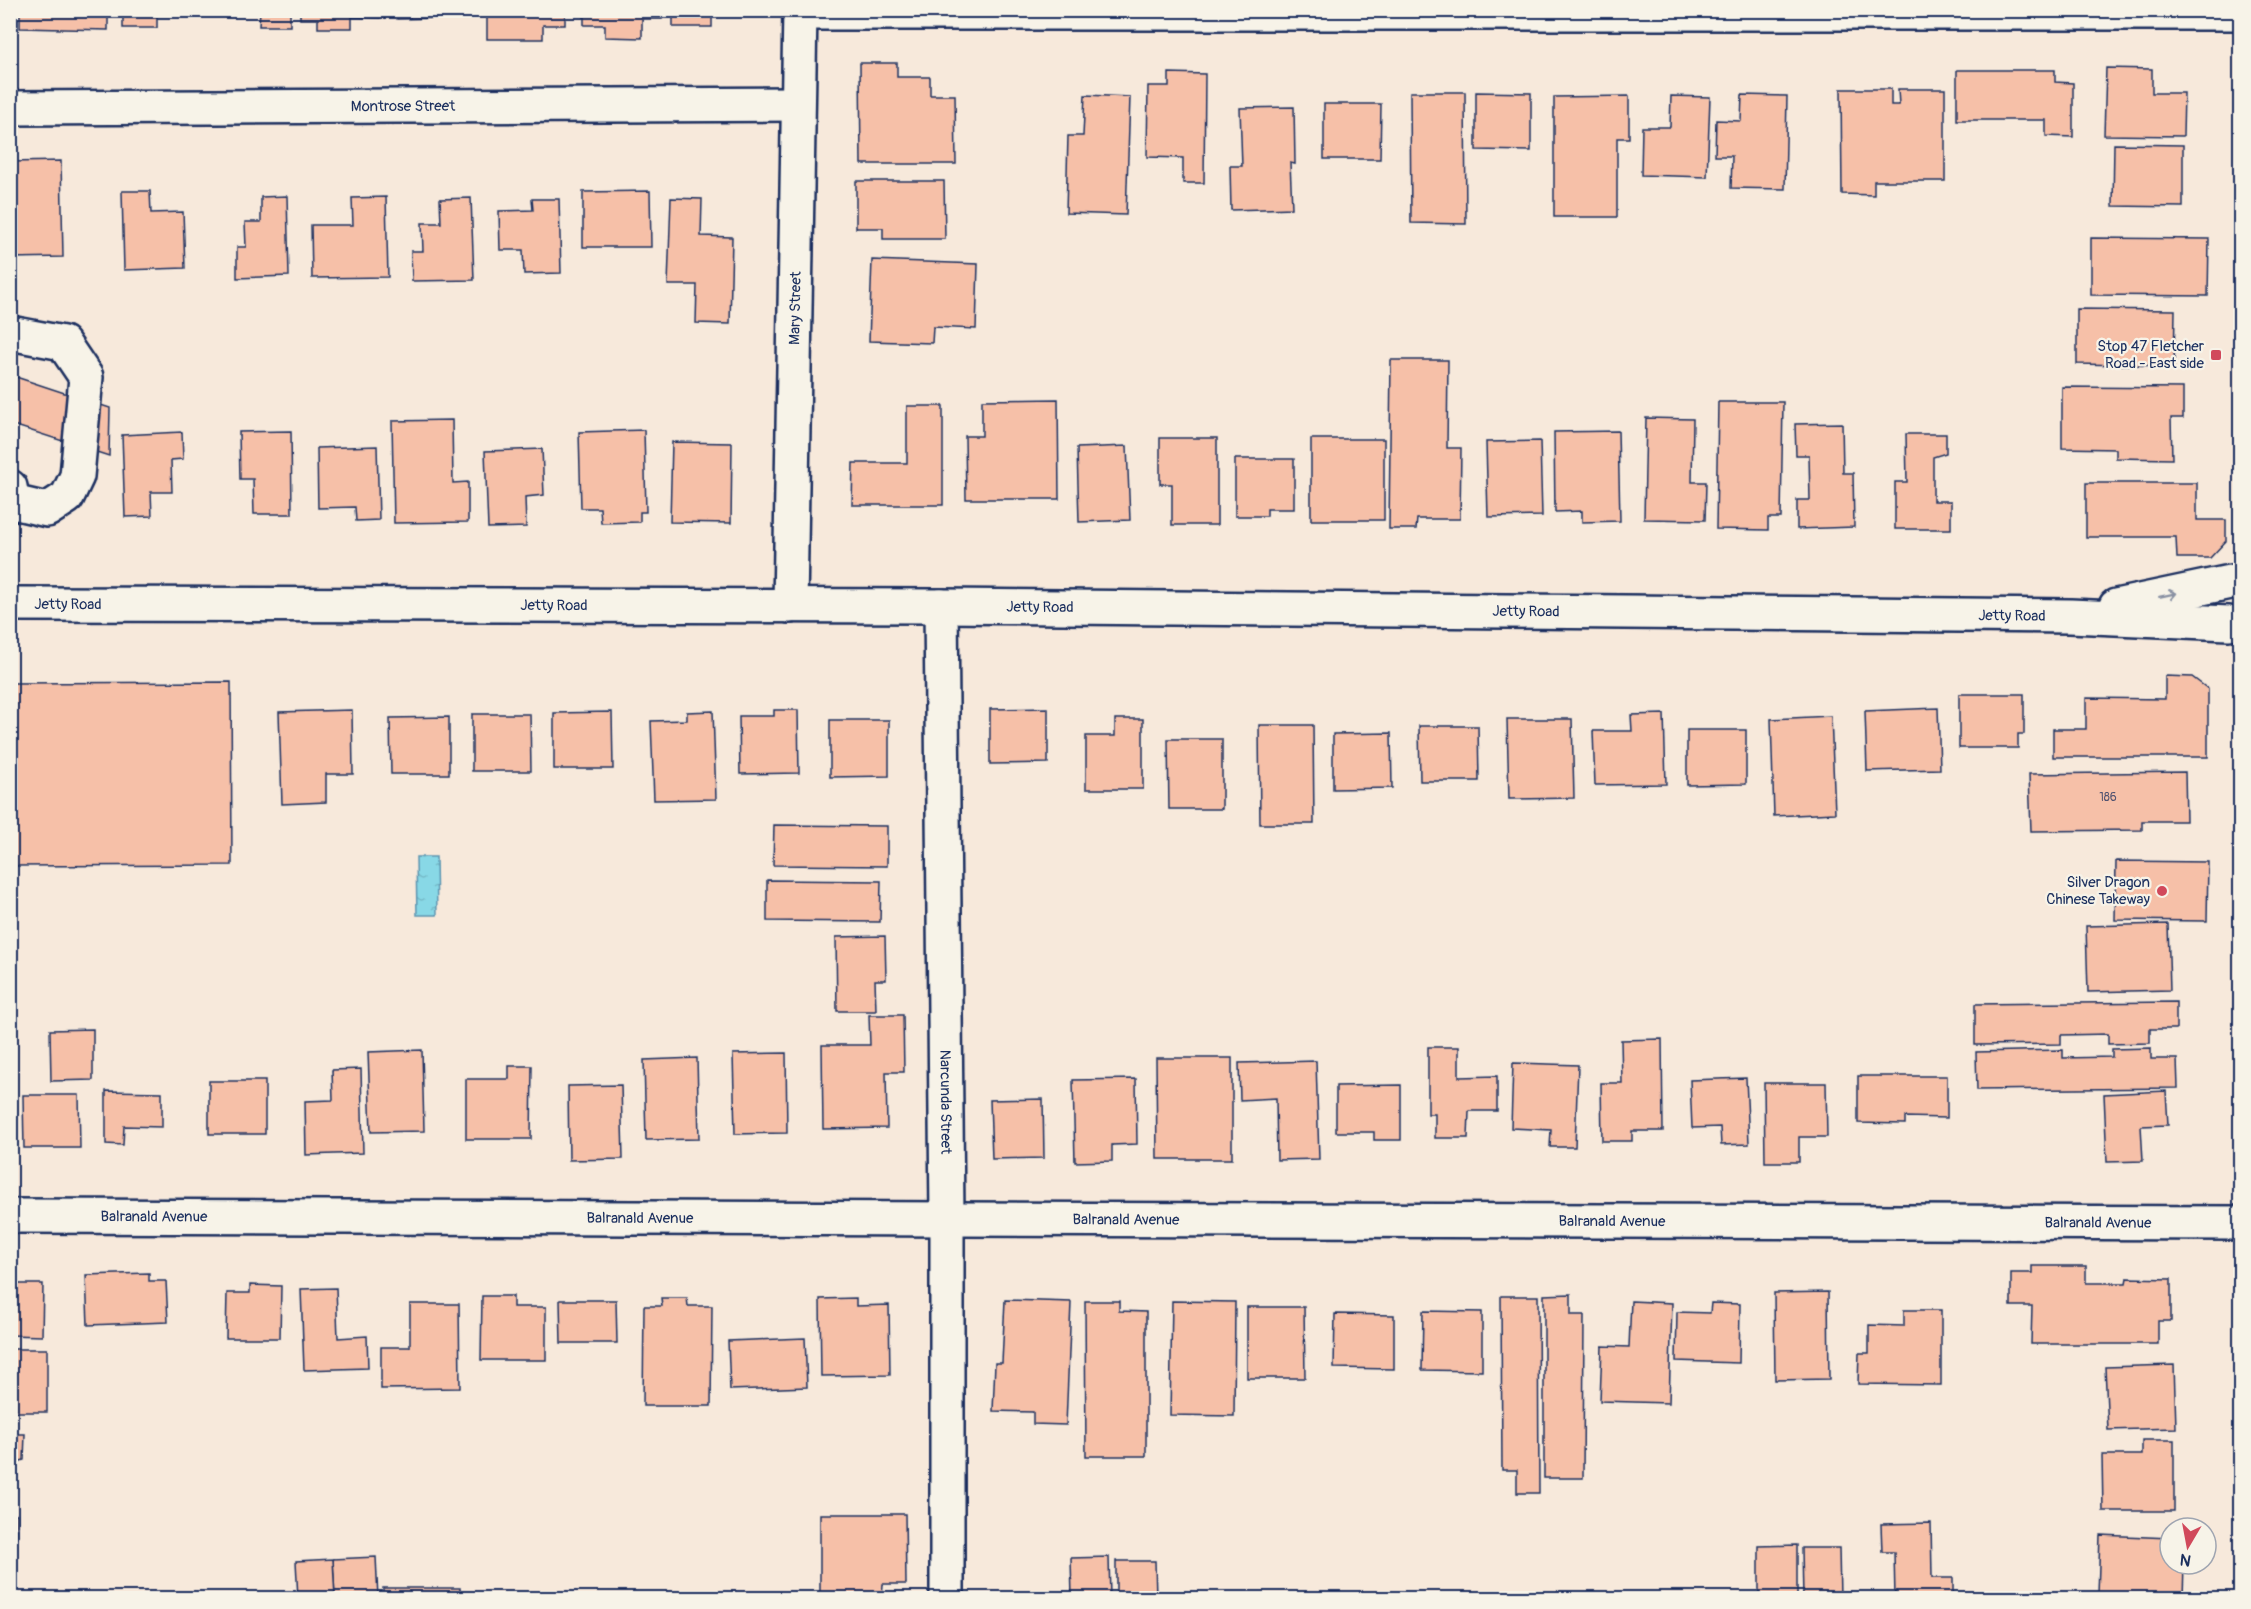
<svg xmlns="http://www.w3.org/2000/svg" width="2251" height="1609" font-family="Pangolin,sans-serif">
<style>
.water{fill:url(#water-ripples);stroke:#5c94b0;stroke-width:1.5}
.building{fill:#f6c0a8;stroke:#1b2f5e;stroke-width:1.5}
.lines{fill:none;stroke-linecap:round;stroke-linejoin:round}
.minor-casing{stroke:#1b2f5e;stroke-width:38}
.minor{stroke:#f7f3e8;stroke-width:33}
.oneway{stroke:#8991a3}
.poi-dot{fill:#d1495b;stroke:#f7f3e8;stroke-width:2}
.labels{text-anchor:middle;stroke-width:4.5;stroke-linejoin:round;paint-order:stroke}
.number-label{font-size:12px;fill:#525370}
.street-label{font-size:15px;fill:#1b2f5e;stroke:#f7f3e8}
.poi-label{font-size:15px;fill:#1b2f5e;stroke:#f7f3e8;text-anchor:end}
</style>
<defs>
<pattern id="water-ripples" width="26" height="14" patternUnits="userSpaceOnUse" patternTransform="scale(1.5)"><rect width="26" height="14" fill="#88d8e6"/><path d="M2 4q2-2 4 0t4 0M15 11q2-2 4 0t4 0" fill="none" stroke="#75bac8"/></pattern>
</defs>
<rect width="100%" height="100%" fill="#f7e9db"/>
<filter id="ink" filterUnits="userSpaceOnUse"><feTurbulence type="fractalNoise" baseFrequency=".0167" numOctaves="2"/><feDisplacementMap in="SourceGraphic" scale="12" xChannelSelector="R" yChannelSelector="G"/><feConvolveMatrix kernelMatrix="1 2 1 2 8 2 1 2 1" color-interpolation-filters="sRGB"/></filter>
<g filter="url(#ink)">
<!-- water -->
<polygon class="water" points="416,857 436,857 437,915 417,915"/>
<!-- building -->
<g class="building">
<polygon points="20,10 108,10 108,30 20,28"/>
<polygon points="123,10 189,10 189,16 157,16 157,28 123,28"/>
<polygon points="260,10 290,10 290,26 259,26"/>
<polygon points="300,10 380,10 380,18 352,17 352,28 318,28 318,19 300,19"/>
<polygon points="397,10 477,10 477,17 397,19"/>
<polygon points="487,10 565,10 565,25 543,25 543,39 487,39"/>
<polygon points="584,10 662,10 662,19 642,19 642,38 605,37 605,25 584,25"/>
<rect x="673" y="10" width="39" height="17"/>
<polygon points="860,63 897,63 897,77 930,77 930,95 955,95 956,164 861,164"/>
<polygon points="2106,68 2152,69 2152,93 2184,93 2183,136 2104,135"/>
<polygon points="1957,70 2055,70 2055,82 2073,83 2073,137 2046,136 2046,120 1957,120"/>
<polygon points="1169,73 1205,74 1204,183 1183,183 1183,158 1147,157 1148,86 1169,86"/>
<polygon points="1841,89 1891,89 1891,105 1899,105 1898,89 1945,89 1945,181 1874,181 1874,195 1842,194"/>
<polygon points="1410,92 1465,92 1466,224 1411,223"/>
<polygon points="1476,92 1531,93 1531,151 1476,150"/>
<polygon points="1085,95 1130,97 1126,215 1066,213 1068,136 1083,136"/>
<polygon points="1742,95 1787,96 1785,189 1731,188 1732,156 1715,156 1716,120 1741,121"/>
<polygon points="1629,96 1629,138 1617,138 1617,217 1554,217 1554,97"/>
<polygon points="1671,96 1710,97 1707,177 1641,175 1642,127 1670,127"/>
<polygon points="1324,104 1381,104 1380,159 1324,159"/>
<polygon points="1294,107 1295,164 1290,163 1292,208 1231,210 1230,166 1242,166 1240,108"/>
<polygon points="2114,144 2183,145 2183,207 2113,206"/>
<polygon points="61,161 63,257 10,258 10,162"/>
<polygon points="856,181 944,181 945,239 883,239 883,228 856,228"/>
<polygon points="122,191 150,191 151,213 183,212 185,268 124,270"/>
<polygon points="650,191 651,247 583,247 583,192"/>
<polygon points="287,196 289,276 237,278 237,247 246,247 245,222 261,222 261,197"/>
<polygon points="386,197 388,277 312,278 311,225 353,225 352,198"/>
<polygon points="471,198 474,280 412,281 411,251 423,251 422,223 441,223 440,199"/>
<polygon points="671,198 702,199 701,236 732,237 730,324 696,323 697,285 668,285"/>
<polygon points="532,199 559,199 561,273 524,274 523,250 500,250 499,211 533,210"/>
<polygon points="2091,238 2209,239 2208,296 2091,295"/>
<polygon points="872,260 978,264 976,329 933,327 932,343 869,341"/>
<polygon points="2077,309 2175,310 2174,366 2077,364"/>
<polygon points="1391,360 1448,360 1447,448 1461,448 1460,519 1417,519 1416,529 1389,529"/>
<polygon points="10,375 110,408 109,456 10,424"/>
<polygon points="2062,387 2183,388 2183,418 2171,418 2172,459 2116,458 2116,449 2062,448"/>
<polygon points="1058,399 1059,499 966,499 965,436 982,436 982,400"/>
<polygon points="1718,402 1783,402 1781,518 1768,518 1768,530 1716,529"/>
<polygon points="907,406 943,406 943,505 852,505 853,463 907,463"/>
<polygon points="1646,418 1693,419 1692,482 1706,482 1705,520 1644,519"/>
<polygon points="452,420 453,483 468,482 468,522 394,523 392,421"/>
<polygon points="1842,423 1843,473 1853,473 1854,527 1797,529 1797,500 1810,500 1809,455 1796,455 1795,424"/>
<polygon points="644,430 646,512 640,512 640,522 601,523 600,508 581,508 579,432"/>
<polygon points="291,431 292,514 254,514 253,479 240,479 239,432"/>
<polygon points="1618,431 1620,521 1582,522 1582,511 1555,512 1554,432"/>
<polygon points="182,432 183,459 171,460 172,492 151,492 152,516 125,517 122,435"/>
<polygon points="1906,434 1946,434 1946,453 1933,457 1933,501 1951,501 1951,529 1895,529 1895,482 1907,482"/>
<polygon points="1160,438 1217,438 1217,525 1172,525 1172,484 1160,484"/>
<rect x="1311" y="439" width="73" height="81"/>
<polygon points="1540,441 1542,516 1488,517 1486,442"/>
<polygon points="672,442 732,443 731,523 670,522"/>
<polygon points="377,446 379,520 356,521 355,507 318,508 317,448"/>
<polygon points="1127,446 1130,520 1079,522 1077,448"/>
<polygon points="542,449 544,495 525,497 526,527 488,528 485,451"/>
<polygon points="1235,459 1294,459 1294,509 1267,509 1267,516 1235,516"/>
<polygon points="2086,483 2197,483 2197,520 2226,520 2226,541 2210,558 2177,558 2176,537 2086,537"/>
<polygon points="2165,676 2192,677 2208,689 2208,757 2053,757 2053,729 2086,729 2086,698 2165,699"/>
<polygon points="231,682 232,865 10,866 10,683"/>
<polygon points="1959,694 2024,694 2024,734 2018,734 2018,748 1959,748"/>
<polygon points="1048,708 1048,763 990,764 990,709"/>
<polygon points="1938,708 1940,769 1867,771 1865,711"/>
<polygon points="352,710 353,774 326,774 326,802 282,804 279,712"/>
<polygon points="774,710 798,710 799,773 740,774 739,716 774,716"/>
<polygon points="713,711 716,799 654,800 651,721 687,720 687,712"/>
<polygon points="612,712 613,769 554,769 554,713"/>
<polygon points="472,714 530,714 531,771 472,771"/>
<polygon points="1664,714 1666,784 1595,785 1593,731 1632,731 1631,715"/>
<polygon points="1831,716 1835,813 1774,816 1771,719"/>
<polygon points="449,717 449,774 391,774 390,718"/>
<polygon points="1115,719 1143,719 1143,789 1086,789 1086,736 1115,736"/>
<polygon points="1507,719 1572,719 1574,798 1509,799"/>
<polygon points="830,720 889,720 889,776 830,777"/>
<polygon points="1259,725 1313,725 1314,824 1260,824"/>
<polygon points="1419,726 1478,726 1479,781 1420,781"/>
<polygon points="1687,730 1746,730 1746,784 1687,785"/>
<polygon points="1391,733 1392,788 1333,789 1333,734"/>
<polygon points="1168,739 1222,739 1222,809 1169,809"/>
<polygon points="2185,772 2186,821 2142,821 2142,830 2031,831 2029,774"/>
<polygon points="774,825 887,826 887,866 773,865"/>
<polygon points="2116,861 2208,862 2207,921 2115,920"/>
<polygon points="767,880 881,881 880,922 767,921"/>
<polygon points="2168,924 2170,990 2088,992 2086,926"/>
<polygon points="885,936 886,980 875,980 876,1011 837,1011 836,937"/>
<polygon points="2176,1002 2176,1029 2150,1029 2150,1043 2108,1044 2108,1034 2061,1035 2061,1044 1975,1045 1975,1004"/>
<polygon points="869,1015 903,1015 904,1072 886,1072 887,1128 823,1129 822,1045 870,1045"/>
<polygon points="93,1029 93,1080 51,1081 50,1030"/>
<polygon points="1662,1039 1663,1131 1632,1131 1632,1141 1602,1141 1601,1083 1622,1083 1621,1040"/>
<polygon points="1428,1047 1459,1047 1459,1077 1497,1076 1497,1111 1469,1111 1468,1138 1435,1138 1435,1114 1428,1114"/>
<polygon points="2151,1048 2151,1059 2177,1059 2178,1088 1977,1090 1976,1052 2063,1050 2063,1058 2112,1057 2112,1049"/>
<polygon points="422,1050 424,1131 371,1132 368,1052"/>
<polygon points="786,1053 787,1133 735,1134 733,1054"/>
<polygon points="697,1058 699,1139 646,1140 644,1060"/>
<polygon points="1156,1058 1232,1058 1232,1159 1157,1159"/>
<polygon points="1316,1061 1319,1159 1277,1160 1276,1098 1240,1100 1239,1063"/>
<polygon points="1513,1063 1578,1065 1575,1147 1550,1147 1551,1130 1511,1128"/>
<polygon points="509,1066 532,1066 531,1139 466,1139 466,1079 509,1079"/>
<polygon points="361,1069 363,1153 306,1155 305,1101 333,1100 332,1070"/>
<polygon points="1858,1076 1947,1076 1947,1118 1905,1117 1905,1124 1858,1123"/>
<polygon points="1746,1078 1749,1144 1721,1145 1720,1127 1692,1128 1690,1080"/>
<polygon points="1136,1079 1137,1144 1112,1145 1112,1161 1075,1162 1073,1080"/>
<rect x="209" y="1081" width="56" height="53"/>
<polygon points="1764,1083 1826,1083 1827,1137 1799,1137 1799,1162 1765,1162"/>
<polygon points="621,1085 623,1159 569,1160 568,1086"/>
<polygon points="1401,1085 1401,1140 1374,1140 1374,1132 1336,1132 1336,1086"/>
<polygon points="106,1091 162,1092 162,1127 124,1126 123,1145 106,1144"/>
<polygon points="2166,1091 2168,1125 2141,1126 2143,1161 2107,1162 2104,1094"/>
<polygon points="23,1095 79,1095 80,1148 24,1148"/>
<polygon points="1043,1099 1044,1158 992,1159 990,1100"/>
<polygon points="2032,1266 2086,1266 2086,1283 2126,1283 2127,1278 2171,1279 2171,1321 2158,1321 2158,1344 2031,1344 2032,1306 2011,1306 2011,1273 2032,1273"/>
<polygon points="149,1273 149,1281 166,1281 168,1322 88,1325 86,1275"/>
<polygon points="10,1284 43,1284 42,1336 10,1335"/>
<polygon points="250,1285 281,1286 280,1338 226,1338 227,1293 250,1293"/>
<polygon points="336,1288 338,1338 367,1336 368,1368 304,1370 301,1289"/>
<polygon points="1828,1292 1829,1379 1775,1380 1774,1293"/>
<polygon points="1571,1294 1571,1315 1584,1315 1583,1478 1544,1478 1544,1295"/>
<polygon points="482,1296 513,1296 513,1307 546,1307 546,1360 481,1360"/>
<polygon points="1501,1296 1538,1296 1539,1493 1517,1493 1517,1470 1502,1470"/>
<polygon points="661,1298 687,1298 688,1306 712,1306 711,1406 643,1406 644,1306 662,1306"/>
<polygon points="856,1298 856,1306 889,1305 890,1375 821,1376 820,1299"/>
<polygon points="560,1300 616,1300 617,1343 561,1343"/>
<polygon points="1005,1300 1071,1302 1066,1425 1033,1424 1033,1412 993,1411 995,1363 1002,1363"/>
<polygon points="1085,1301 1119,1301 1119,1311 1146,1312 1146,1456 1086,1456"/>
<polygon points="1172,1301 1235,1302 1234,1416 1170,1415"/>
<polygon points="1631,1301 1672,1303 1669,1403 1600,1401 1602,1346 1629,1347"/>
<polygon points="1711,1303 1740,1304 1739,1363 1676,1361 1677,1312 1710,1313"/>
<polygon points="410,1304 459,1304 460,1388 381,1389 381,1347 410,1347"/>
<polygon points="1247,1307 1304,1307 1305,1378 1247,1378"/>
<polygon points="1904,1310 1941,1310 1941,1385 1858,1384 1859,1353 1869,1353 1869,1325 1904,1326"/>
<polygon points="1423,1311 1482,1312 1482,1371 1422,1370"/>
<polygon points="1335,1314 1394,1315 1394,1369 1334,1368"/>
<polygon points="805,1338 807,1387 730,1390 728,1341"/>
<rect x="10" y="1349" width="37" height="63"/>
<polygon points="2174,1365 2176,1428 2108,1430 2105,1367"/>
<polygon points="10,1434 25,1434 24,1460 14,1463 14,1491 10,1491"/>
<polygon points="2142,1440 2174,1440 2174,1511 2103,1511 2102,1455 2142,1455"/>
<polygon points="10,1514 17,1514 16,1576 10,1576"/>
<polygon points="820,1514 905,1514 906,1584 883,1584 882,1598 820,1598"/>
<polygon points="1931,1523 1932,1578 1953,1578 1953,1598 1895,1598 1894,1552 1882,1552 1881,1524"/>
<polygon points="2100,1535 2170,1538 2170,1564 2184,1564 2183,1598 2098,1595"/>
<polygon points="1797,1545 1797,1598 1759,1598 1759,1546"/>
<polygon points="1802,1548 1839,1548 1840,1598 1803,1598"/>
<polygon points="376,1557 378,1598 335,1598 333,1559"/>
<polygon points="1109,1557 1110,1598 1072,1598 1071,1558"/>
<polygon points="333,1559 335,1598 298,1598 296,1561"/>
<polygon points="1116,1561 1155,1561 1156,1598 1116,1598"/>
<rect x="383" y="1588" width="77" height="10"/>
</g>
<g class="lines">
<defs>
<g id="minor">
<polyline points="800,13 2240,13"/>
<path id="s1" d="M10,108L797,104"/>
<polyline points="10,333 63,343 86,377 77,476 67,497 47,510 13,502 10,487"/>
<path id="s2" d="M10,604L941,606L2070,616L2229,623"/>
<path id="s3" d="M790,606L800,10"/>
<path id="s4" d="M941,606L947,1217V1598"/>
<polyline points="2116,606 2230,582"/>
<path id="s5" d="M10,1216L2240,1223"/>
</g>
</defs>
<!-- minor casing -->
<use href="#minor" class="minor-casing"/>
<!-- minor -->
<use href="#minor" class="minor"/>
</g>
<!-- one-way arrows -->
<defs><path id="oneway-shaft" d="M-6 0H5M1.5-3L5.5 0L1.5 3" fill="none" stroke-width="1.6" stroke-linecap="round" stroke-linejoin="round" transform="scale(1.5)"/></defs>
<use class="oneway" href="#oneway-shaft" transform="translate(2168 595) rotate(-12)"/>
</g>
<!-- markers -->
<g class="poi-dot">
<rect x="2210" y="349" width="12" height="12" rx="3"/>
<circle cx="2162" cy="891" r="6"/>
</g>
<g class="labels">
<!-- number labels -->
<g class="number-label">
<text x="2108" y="801">186</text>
</g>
<!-- street labels -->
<g class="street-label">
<text dy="5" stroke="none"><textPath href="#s1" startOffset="393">Montrose Street</textPath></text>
<text dy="5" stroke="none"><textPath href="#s3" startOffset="298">Mary Street</textPath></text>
<text dy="5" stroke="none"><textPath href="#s2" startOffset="58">Jetty Road</textPath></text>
<text dy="5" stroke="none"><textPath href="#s2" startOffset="544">Jetty Road</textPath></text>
<text dy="5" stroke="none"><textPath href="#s2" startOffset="1030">Jetty Road</textPath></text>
<text dy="5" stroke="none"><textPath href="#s2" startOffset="1516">Jetty Road</textPath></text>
<text dy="5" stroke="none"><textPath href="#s2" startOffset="2002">Jetty Road</textPath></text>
<text dy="5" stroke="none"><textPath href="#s4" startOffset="496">Narcunda Street</textPath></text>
<text dy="5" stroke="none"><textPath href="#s5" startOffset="144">Balranald Avenue</textPath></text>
<text dy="5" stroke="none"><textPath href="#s5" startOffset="630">Balranald Avenue</textPath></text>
<text dy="5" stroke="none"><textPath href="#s5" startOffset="1116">Balranald Avenue</textPath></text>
<text dy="5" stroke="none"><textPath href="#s5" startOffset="1602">Balranald Avenue</textPath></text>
<text dy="5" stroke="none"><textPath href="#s5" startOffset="2088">Balranald Avenue</textPath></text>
</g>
<!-- poi labels -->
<g class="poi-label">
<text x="2204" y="351">Stop 47 Fletcher<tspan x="2204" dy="17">Road - East side</tspan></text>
<text x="2150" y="887">Silver Dragon<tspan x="2150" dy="17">Chinese Takeway</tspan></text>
</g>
</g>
<!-- margin -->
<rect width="2251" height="1609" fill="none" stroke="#f7f3e8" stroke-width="36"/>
<rect x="18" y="18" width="2215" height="1573" fill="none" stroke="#1b2f5e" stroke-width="2" filter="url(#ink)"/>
<!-- north arrow -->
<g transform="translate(2188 1546) rotate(190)"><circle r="28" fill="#f7f3e8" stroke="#9fa5b1" stroke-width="1.5"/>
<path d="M0-4.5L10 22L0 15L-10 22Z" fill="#d1495b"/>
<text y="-9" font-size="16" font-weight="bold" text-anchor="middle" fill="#1b2f5e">N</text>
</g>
</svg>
